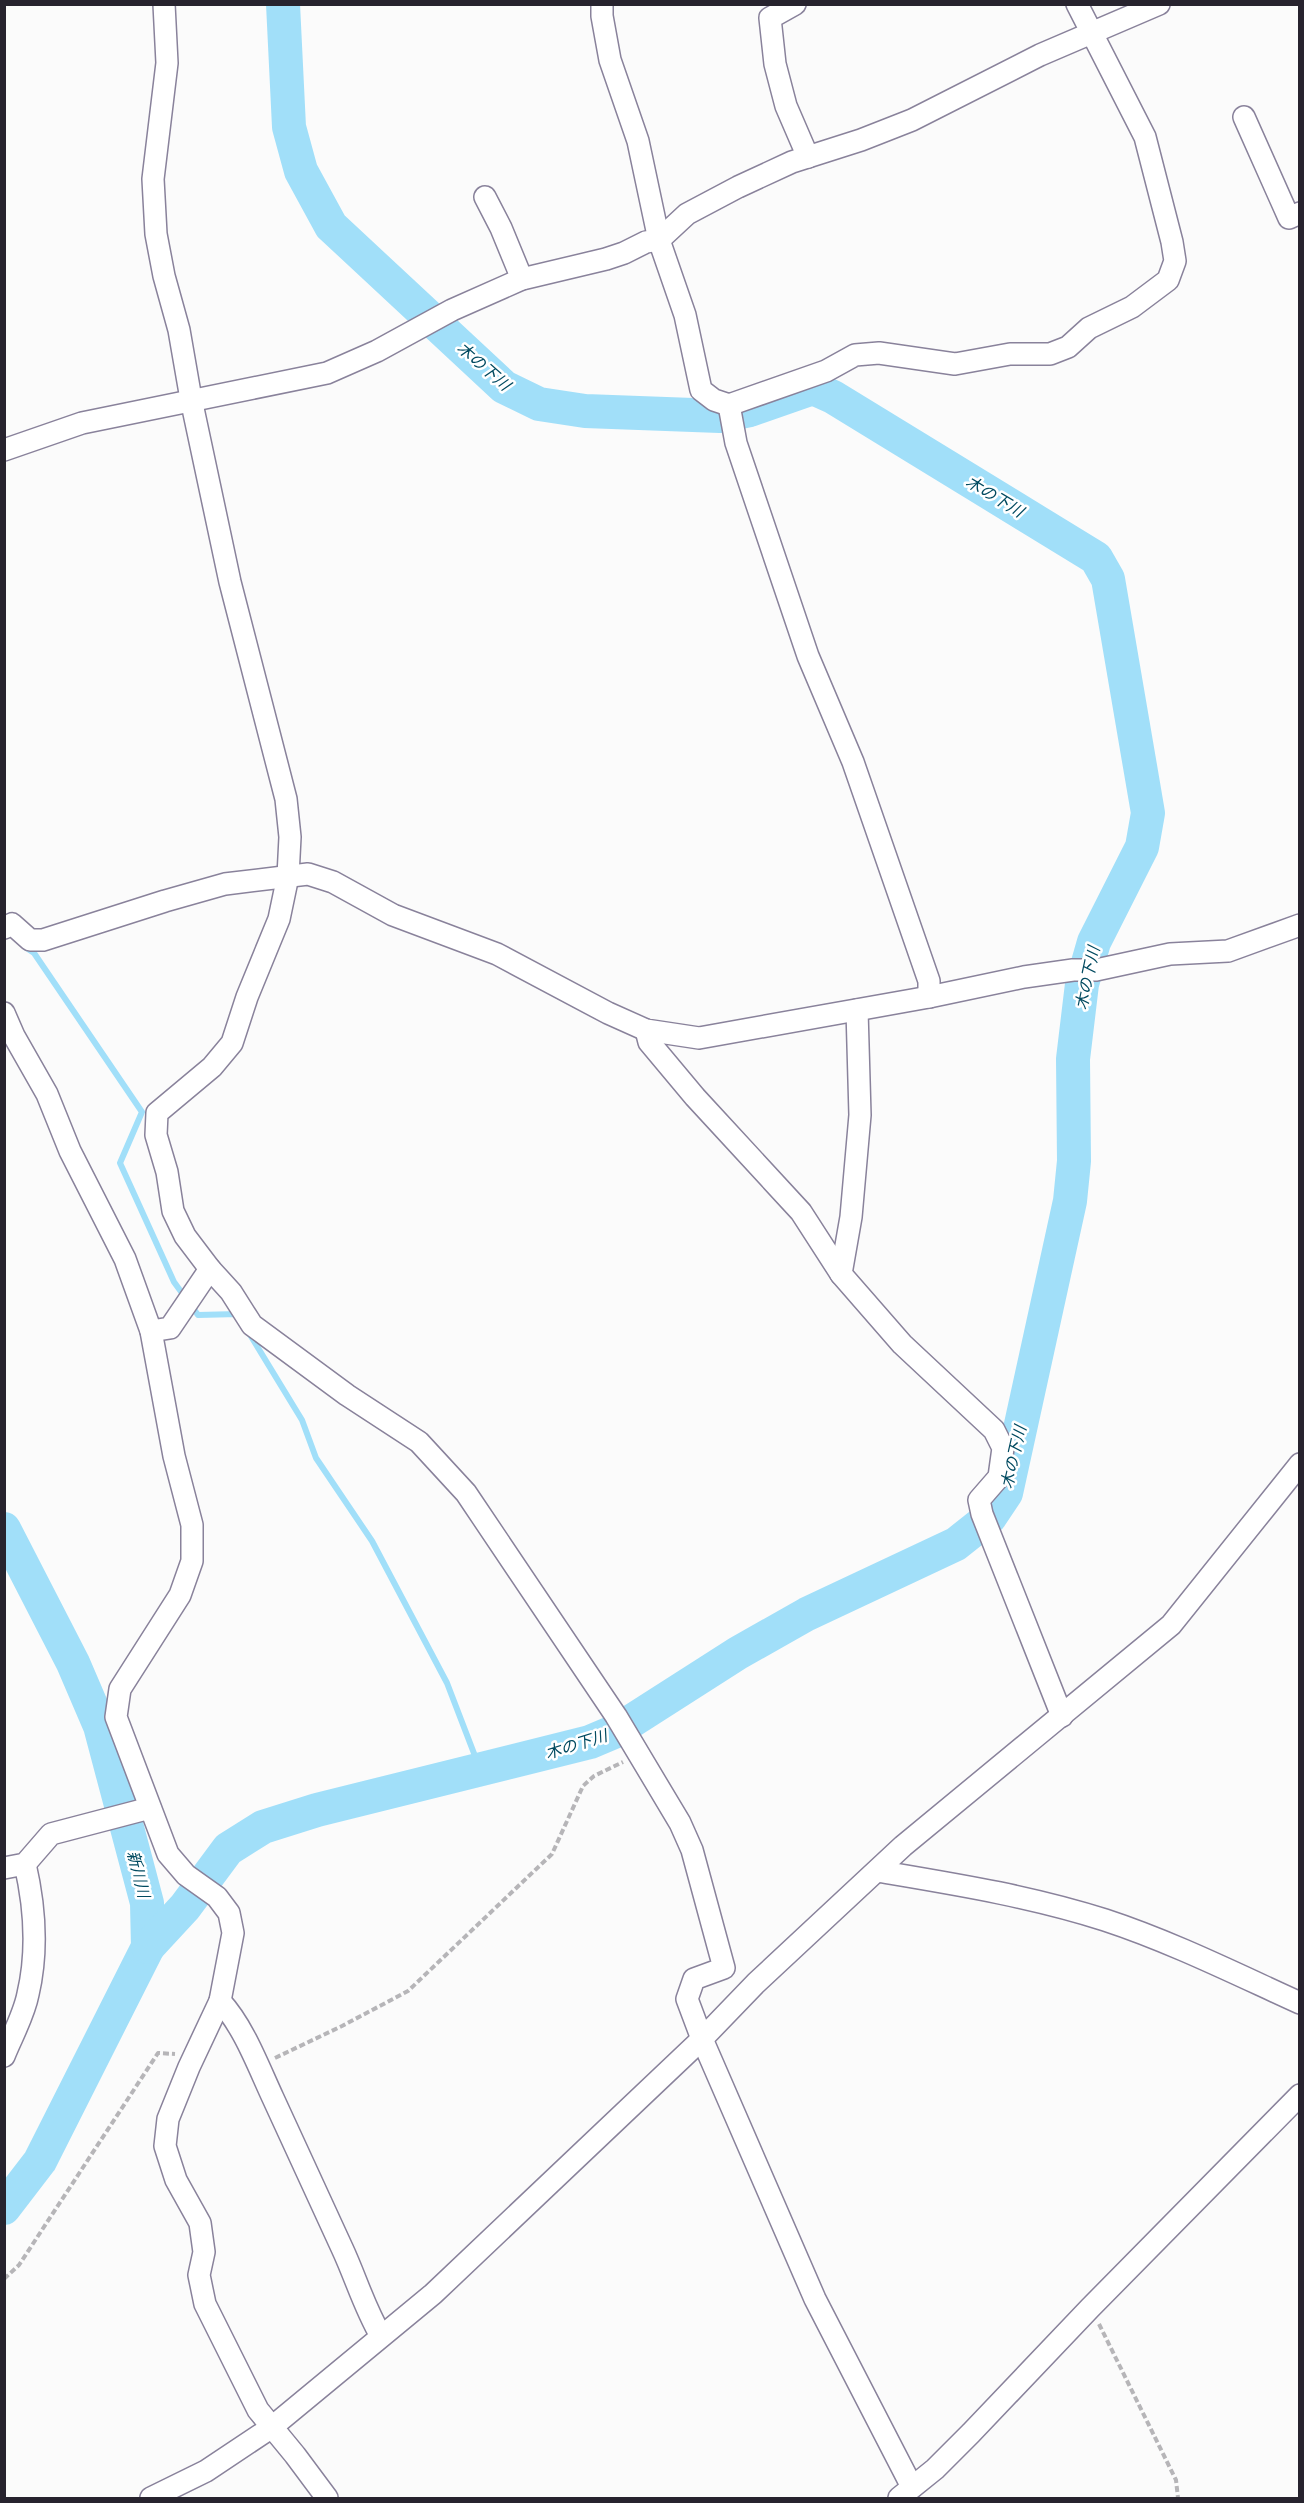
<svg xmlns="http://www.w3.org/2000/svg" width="1304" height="2503" font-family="'Nunito Sans','Noto Sans JP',sans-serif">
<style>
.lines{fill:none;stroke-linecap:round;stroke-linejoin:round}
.stream{stroke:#a1dff9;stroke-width:6}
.river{stroke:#a1dff9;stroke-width:34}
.street-casing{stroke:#89829b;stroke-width:24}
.path{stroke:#b6b5b8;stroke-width:4;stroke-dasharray:6 3;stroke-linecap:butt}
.street{stroke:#fff;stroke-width:21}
.labels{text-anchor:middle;stroke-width:5;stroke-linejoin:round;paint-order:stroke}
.water-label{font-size:16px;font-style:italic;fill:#014a60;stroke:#fff}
</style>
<rect width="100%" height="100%" fill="#fbfbfb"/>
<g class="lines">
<!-- stream -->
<g class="stream">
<polyline points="25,947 34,953 142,1112 120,1163 174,1282 198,1315 238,1314 239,1316"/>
<polyline points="249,1333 302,1420 316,1458 372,1541 447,1683 480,1769"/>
</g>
<!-- river -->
<g class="river">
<polyline points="4,1529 73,1663 100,1726 147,1903 148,1947 40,2161 4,2208"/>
<polyline points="148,1947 185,1907 228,1849 263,1827 317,1810 590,1742 616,1731 738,1653 807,1614 956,1544 990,1517 1006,1493 1070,1201 1074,1161 1073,1059 1082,984 1094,942 1142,847 1148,813 1108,579 1096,558 833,397 813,388 750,410 720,416 585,411 539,404 504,387 331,226 301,171 289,127 283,4"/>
</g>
<defs>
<g id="street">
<polyline points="164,4 167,63 153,179 156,234 164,276 179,330 191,399 230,582 286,799 290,837 288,876 279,919 247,997 232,1043 212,1067 157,1113 156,1135 167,1172 173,1211 185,1236 210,1269 231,1292 252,1325 347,1395 419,1442 466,1493 616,1716 680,1823 692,1850 724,1968 694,1979 687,1999 702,2039 815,2299 912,2487"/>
<polyline points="602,4 602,16 610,60 638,141 659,240 685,315 701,390 714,400 729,405 826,371 855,355 879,353 955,364 1010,354 1050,354 1068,347 1089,328 1132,307 1168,280 1175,261 1172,242 1145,137 1077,4"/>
<polyline points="795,4 770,18 775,64 786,106 808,157"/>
<polyline points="1244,117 1289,218 1300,213"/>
<polyline points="485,197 501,228 522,279"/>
<polyline points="729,405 736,443 808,656 853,762 929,981 929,997"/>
<polyline points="4,450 82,423 327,373 377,351 452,310 522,279 606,259 624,253 646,242 659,240 687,214 738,187 792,162 861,140 912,120 1040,55 1159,4"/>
<polyline points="4,928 12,924 30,940 43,940 165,901 225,884 308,874 333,882 393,915 497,954 608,1013 646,1030 699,1038 929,997 1024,977 1073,970 1096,970 1170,954 1228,951 1300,925"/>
<polyline points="857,1010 860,1115 851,1217 841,1274 902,1344 994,1430 1003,1448 999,1477 979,1500 982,1514 1062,1716"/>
<polyline points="4,1013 14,1036 47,1094 70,1151 125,1259 151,1331 174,1456 192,1525 192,1561 180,1595 120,1689 116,1717 168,1854 186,1875 217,1897 229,1913 233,1933 220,2001 189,2067 168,2119 165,2146 176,2180 200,2223 204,2252 199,2275 205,2304 258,2410 295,2455 327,2498"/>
<polyline points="646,1030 649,1042 695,1097 801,1212 841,1274"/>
<polyline points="151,1331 170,1328 210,1269"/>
<polyline points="4,1868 25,1864 51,1834 150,1808"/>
<path d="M877,1871C954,1884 1030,1896 1105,1920C1172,1942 1236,1974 1300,2003"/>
<path d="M220,2001C244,2027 258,2066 273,2098C296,2148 319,2198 342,2248C356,2278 364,2307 381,2336"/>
<path d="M4,2056C12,2036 24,2015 28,1994C38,1951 35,1907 25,1864"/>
<polyline points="151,2498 206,2471 272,2427 433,2294 702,2039 756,1983 903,1846 1171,1625 1300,1464"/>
<polyline points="899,2498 935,2469 971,2433 1090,2308 1300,2095"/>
</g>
</defs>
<!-- street casing -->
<use href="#street" class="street-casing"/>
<!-- path -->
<g class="path">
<polyline points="275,2058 342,2026 408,1991 552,1854 583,1786 594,1776 623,1762"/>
<polyline points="4,2279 19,2265 158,2053 175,2054"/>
<polyline points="1099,2324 1176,2480 1178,2498"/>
</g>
<!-- street -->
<use href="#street" class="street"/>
</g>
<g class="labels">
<!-- water labels -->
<g class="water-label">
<text transform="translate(484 366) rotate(41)" y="6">木の下川</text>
<text transform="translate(995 496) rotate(31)" y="6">木の下川</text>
<text transform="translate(1087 978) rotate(-78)" y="6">木の下川</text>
<text transform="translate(1013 1457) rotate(-77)" y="6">木の下川</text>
<text transform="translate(576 1744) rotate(-17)" y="6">木の下川</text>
<text transform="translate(139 1874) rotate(76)" y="6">新川川</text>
</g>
</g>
<!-- border -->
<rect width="1304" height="2503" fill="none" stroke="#27232e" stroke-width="12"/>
</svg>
